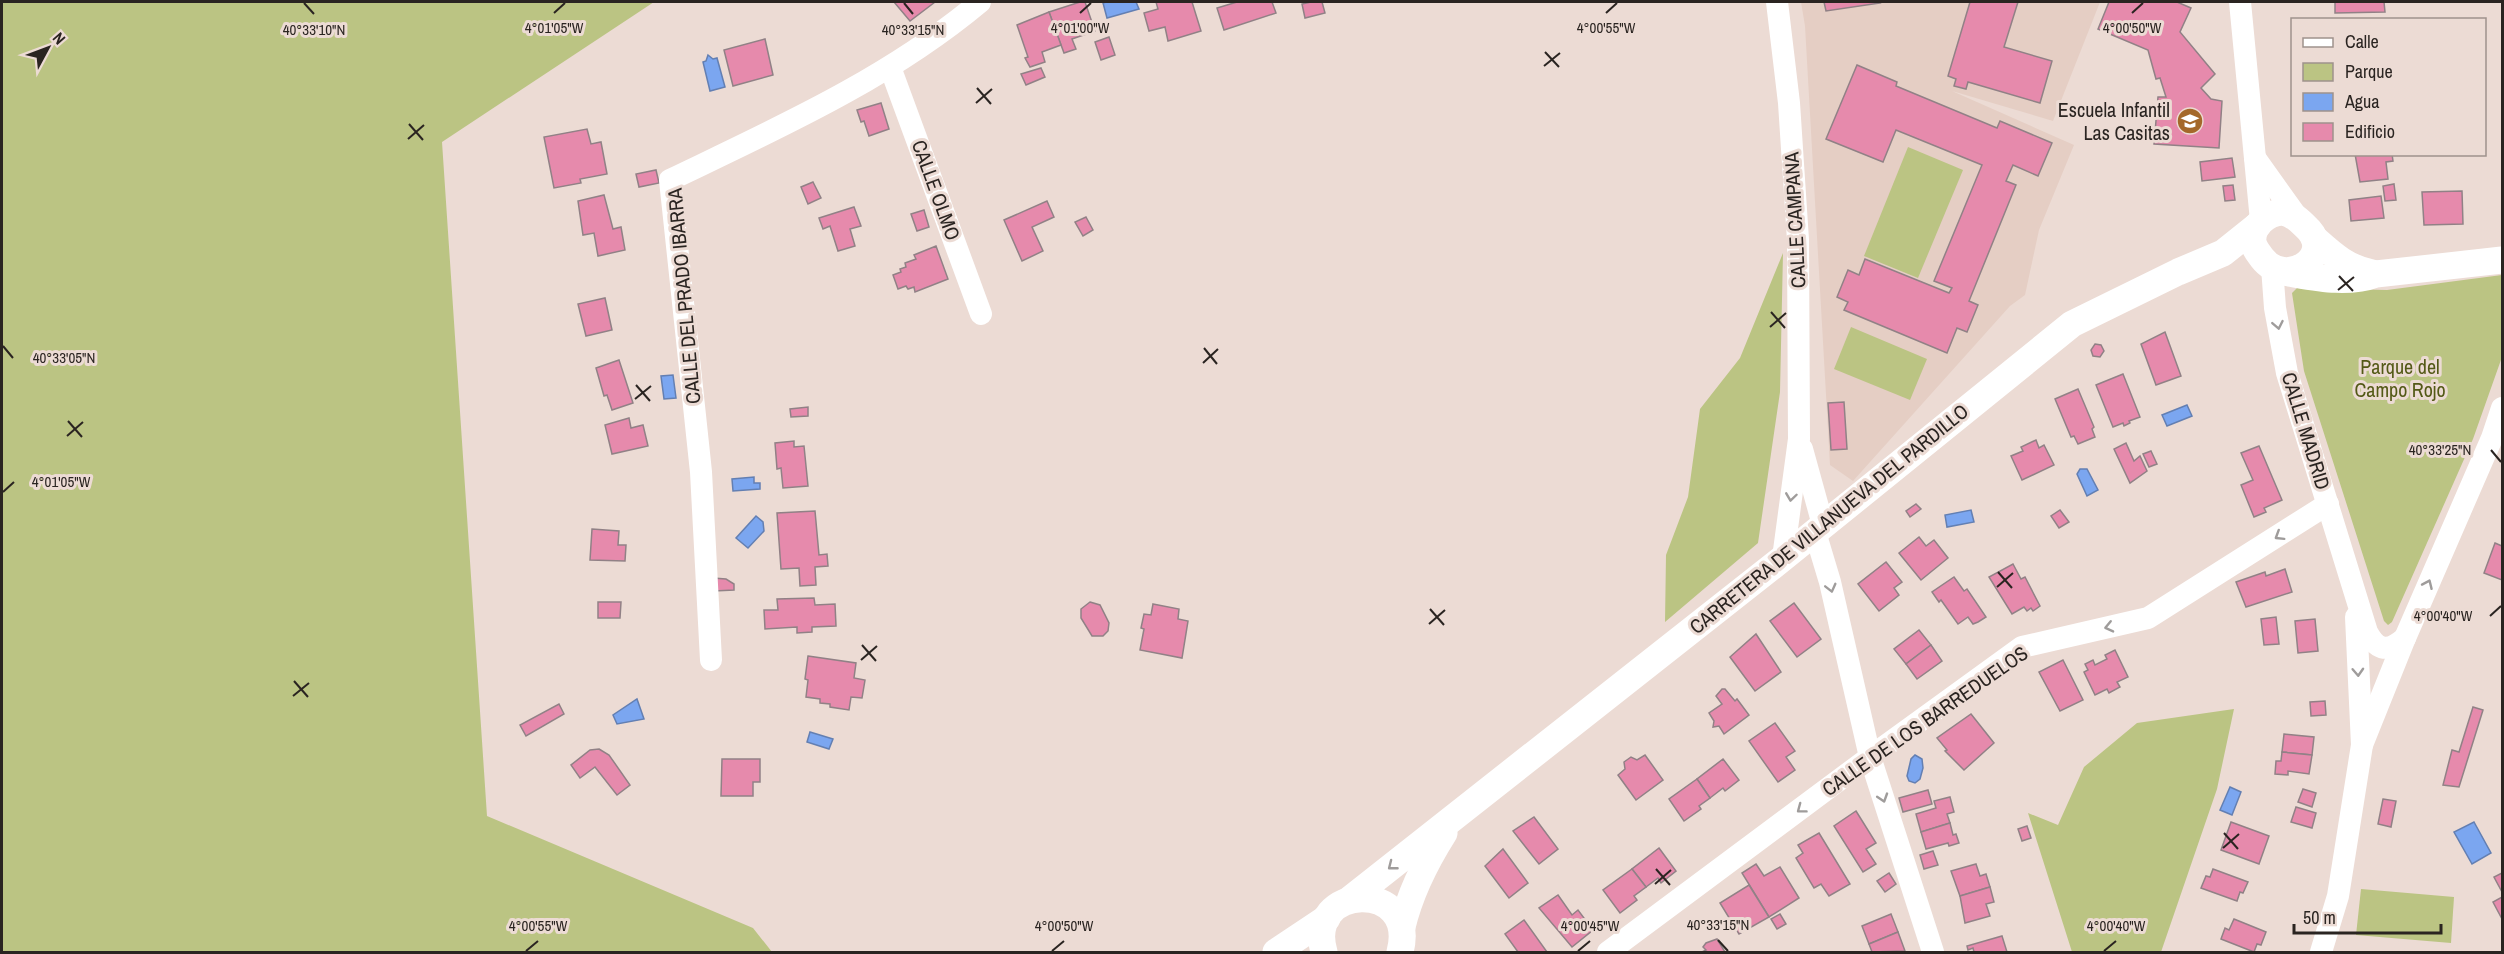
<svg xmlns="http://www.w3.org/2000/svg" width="2504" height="954" font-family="'Archivo Narrow',sans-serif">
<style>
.built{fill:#e5cec4}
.green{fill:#bbc483}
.water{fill:#7ba6f0;stroke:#637fb2;stroke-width:1.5}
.building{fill:#e68aac;stroke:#918186;stroke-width:1.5}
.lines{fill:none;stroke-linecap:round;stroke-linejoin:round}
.minor{stroke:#fff;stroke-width:22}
.tertiary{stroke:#fff;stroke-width:27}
.oneway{stroke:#9f9c9b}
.ticks{fill:none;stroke:#2a2421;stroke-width:2}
.labels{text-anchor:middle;stroke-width:6;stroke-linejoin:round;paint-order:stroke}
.poi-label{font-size:20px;fill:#2a2421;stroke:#ecdbd4;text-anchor:end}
.street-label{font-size:20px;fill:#2a2421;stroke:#ecdbd4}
.park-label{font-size:20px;fill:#535916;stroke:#ecdbd4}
.ticks-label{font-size:15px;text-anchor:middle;fill:#2a2421;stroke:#ecdbd4;stroke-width:6;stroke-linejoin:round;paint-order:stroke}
</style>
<rect width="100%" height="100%" fill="#ecdbd4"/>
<!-- built -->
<polygon class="built" points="1801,2 2100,2 2053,121 1952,91 2074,145 2039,230 2025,295 2010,306 1853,481 1830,465 1805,26"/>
<!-- green -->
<g class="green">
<polygon points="2,2 654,2 442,142 487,816 753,928 772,952 2,952"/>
<polygon points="1908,147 1963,170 1918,278 1864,256"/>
<polygon points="1783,253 1780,392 1758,543 1665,622 1666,555 1688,497 1700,409 1740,358"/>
<polygon points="2502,275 2502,357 2473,439 2392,622 2388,625 2384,621 2304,371 2292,293 2297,288 2387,290"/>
<polygon points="1851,327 1927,359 1910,400 1834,369"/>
<polygon points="2234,709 2217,789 2161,952 2072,952 2028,813 2058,825 2084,767 2137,723"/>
<polygon points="2361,889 2454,897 2451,943 2356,935"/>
</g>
<!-- water -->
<g class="water">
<polygon points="1106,2 1136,2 1139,9 1107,18 1103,3"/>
<polygon points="708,55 713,59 717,58 725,87 710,91 703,62 706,61"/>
<polygon points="673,375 676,398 664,399 661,376"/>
<polygon points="2187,405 2192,416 2167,426 2162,415"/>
<polygon points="2080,469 2087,469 2098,490 2087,496 2077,474"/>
<polygon points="754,477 754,483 760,483 760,489 733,491 732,479"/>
<polygon points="1971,510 1974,522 1947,527 1945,515"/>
<polygon points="756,516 763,522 764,531 748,548 736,538"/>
<polygon points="637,699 644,719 617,724 613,715"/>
<polygon points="810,732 833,739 829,749 807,742"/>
<polygon points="1915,755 1922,759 1923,768 1920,779 1915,783 1909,781 1907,776 1911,759"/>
<polygon points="2230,787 2241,792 2232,815 2220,810"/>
<polygon points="2474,822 2491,853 2472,864 2454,832"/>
</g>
<!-- building -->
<g class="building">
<polygon points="894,2 935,2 910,21"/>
<polygon points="1080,2 1085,2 1095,31 1072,39 1076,49 1064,53 1049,12"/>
<polygon points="1156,2 1192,2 1201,31 1168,41 1165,27 1149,31 1144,13 1158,9"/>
<polygon points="1237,2 1272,2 1276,13 1224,30 1217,8"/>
<polygon points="1311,2 1322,2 1325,13 1305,18 1302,4"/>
<polygon points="1824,2 1879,2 1880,3 1826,11"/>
<polygon points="1970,2 2018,2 2004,47 2052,61 2040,103 1968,82 1966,89 1954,86 1956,79 1948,76"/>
<polygon points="2109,2 2177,2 2191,8 2180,32 2215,74 2201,88 2211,99 2222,101 2219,148 2154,144 2158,97 2166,97 2160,78 2156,79 2148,50 2098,29"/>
<polygon points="2335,2 2384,2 2385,12 2335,13"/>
<polygon points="1049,12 1061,45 1042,52 1045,62 1030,67 1025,58 1028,57 1017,25"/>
<polygon points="1109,37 1115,55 1101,60 1095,42"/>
<polygon points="765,39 773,75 733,86 724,50"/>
<polygon points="1857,65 1897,82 1896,86 1997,128 2000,121 2052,143 2038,176 2013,165 2006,181 2016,185 1969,301 1978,305 1967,332 1957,328 1947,353 1844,310 1848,302 1837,297 1848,270 1859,275 1865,259 1949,293 1952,288 1934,281 1982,165 1896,130 1883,162 1826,139"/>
<polygon points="1041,68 1045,77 1026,85 1021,74"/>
<polygon points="881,103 889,129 869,136 864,121 861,122 857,110"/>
<polygon points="587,129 591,144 601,142 607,174 580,179 581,183 554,188 544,137"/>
<polygon points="2355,154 2392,154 2393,161 2386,162 2388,179 2360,182"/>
<polygon points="2232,158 2235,177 2202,181 2200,162"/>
<polygon points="656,170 659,183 639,187 636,174"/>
<polygon points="813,182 821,198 808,204 801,187"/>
<polygon points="2394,184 2396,200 2385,201 2383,186"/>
<polygon points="2233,185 2235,200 2225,201 2223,186"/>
<polygon points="2462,191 2463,224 2424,225 2422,192"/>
<polygon points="604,195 613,229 621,227 625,250 598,256 594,233 583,235 578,201"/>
<polygon points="2381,196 2384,218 2351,221 2349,200"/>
<polygon points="1047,201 1054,217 1032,227 1043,251 1022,261 1004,220"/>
<polygon points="854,207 861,226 850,229 855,246 838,251 830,226 823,229 819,218"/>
<polygon points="924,210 929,227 917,231 911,214"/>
<polygon points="1086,217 1093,230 1083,236 1075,222"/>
<polygon points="936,246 948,279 915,292 914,287 908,289 906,286 898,289 893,275 901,272 900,269 906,267 905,263 916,259 914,255"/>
<polygon points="605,298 612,330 586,336 578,304"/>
<polygon points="2165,332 2181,376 2156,385 2141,344"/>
<polygon points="2095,344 2101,345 2104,351 2100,357 2093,356 2091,350"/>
<polygon points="619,360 633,403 612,410 607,395 604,396 596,368"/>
<polygon points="2123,374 2140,417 2129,421 2130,423 2124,426 2123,423 2113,427 2096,385"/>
<polygon points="2078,389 2094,427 2092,429 2095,437 2078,444 2074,436 2071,437 2055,399"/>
<polygon points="1844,402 1847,449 1831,450 1828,403"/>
<polygon points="808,407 808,416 791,417 790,409"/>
<polygon points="629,418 631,428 643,425 648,446 612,454 605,425"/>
<polygon points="2036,440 2039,448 2044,445 2054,465 2022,480 2011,456 2023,451 2021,447"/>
<polygon points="794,441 794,447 804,446 808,486 783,488 781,468 777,469 775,443"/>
<polygon points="2126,443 2134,461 2140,456 2147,471 2130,483 2114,449"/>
<polygon points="2259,446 2282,500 2264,508 2266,512 2254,517 2241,485 2253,480 2241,453"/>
<polygon points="2151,451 2157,464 2149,467 2143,454"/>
<polygon points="1916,504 1921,509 1910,517 1906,511"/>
<polygon points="2060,510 2069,522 2059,528 2051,516"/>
<polygon points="815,511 819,555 827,554 828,566 815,567 816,585 800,586 799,568 781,569 777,513"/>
<polygon points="592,529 619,531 618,545 626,545 625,561 590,560"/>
<polygon points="1919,537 1926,546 1934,540 1948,558 1921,580 1899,553"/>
<polygon points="2495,543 2502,546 2502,580 2484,573"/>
<polygon points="1886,562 1902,582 1894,588 1899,595 1879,611 1858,584"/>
<polygon points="2013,564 2021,579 2025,577 2040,606 2033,611 2031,608 2027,611 2024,607 2012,614 1989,577"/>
<polygon points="2285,569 2292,592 2246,607 2236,582 2265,572 2266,576"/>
<polygon points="1954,577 1964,591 1967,589 1986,617 1978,622 1973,624 1968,617 1958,624 1941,600 1939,602 1932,592"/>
<polygon points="713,578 726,579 734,584 734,590 714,591"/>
<polygon points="814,598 815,605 835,604 836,626 812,627 812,632 797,633 797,627 765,629 764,610 778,610 777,599"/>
<polygon points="598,602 621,602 620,618 598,618"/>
<polygon points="1090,602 1100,605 1109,623 1108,631 1103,636 1092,636 1081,618 1081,609"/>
<polygon points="1794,603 1821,639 1797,657 1770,621"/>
<polygon points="1153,604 1179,609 1178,619 1188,621 1182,658 1140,650 1144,629 1141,628 1144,614 1151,615"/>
<polygon points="2276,617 2279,644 2264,645 2261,619"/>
<polygon points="2315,619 2318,651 2298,653 2295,621"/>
<polygon points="1919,630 1931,645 1906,664 1894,649"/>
<polygon points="1756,634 1781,672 1755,691 1730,657"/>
<polygon points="1931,645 1942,661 1917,679 1906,664"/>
<polygon points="2115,650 2128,677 2117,682 2120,687 2109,693 2107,689 2095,695 2084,672 2088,670 2085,664 2093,660 2095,665 2107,659 2105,655"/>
<polygon points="808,656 856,663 854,678 865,680 862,698 851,697 849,710 830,707 830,704 820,703 820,699 806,697 808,680 805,679"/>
<polygon points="2063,660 2083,700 2060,711 2039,672"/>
<polygon points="1722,689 1725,689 1735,701 1737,699 1749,715 1724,734 1719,726 1713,727 1714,721 1709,713 1722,704 1716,696"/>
<polygon points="2325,701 2326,715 2311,716 2310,702"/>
<polygon points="559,704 564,714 526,736 520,725"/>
<polygon points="2473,707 2483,710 2459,787 2443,785 2452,750 2459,752"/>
<polygon points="1971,714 1994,743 1964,770 1945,751 1947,750 1937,738"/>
<polygon points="1775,723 1795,751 1786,757 1795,770 1778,782 1749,741"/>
<polygon points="2284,734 2314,737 2312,755 2282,752"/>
<polygon points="599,749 609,755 630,785 617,795 595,767 580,778 571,765 590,750"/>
<polygon points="2282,752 2312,755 2309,774 2288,771 2288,775 2275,774 2276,761 2281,761"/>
<polygon points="1645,755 1663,780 1636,800 1618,775 1625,769 1624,762 1631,757 1637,760"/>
<polygon points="722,759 760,759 760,782 753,782 753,796 721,796"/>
<polygon points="1723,759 1739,780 1725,791 1723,788 1710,798 1697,779"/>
<polygon points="1697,779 1710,798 1699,806 1701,809 1684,821 1669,799"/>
<polygon points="2303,789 2316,793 2312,807 2298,802"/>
<polygon points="1928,790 1932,804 1903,812 1899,798"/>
<polygon points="1950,797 1954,812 1947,814 1950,823 1921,832 1916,814 1936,808 1934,801"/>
<polygon points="2383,799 2396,801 2391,827 2378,824"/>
<polygon points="2296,807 2316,813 2312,828 2291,822"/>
<polygon points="1856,811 1876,843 1866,849 1876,864 1863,872 1834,826"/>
<polygon points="1534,817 1558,849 1539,864 1513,831"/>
<polygon points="2231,822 2269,836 2259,864 2221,850"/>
<polygon points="1950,823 1953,835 1956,834 1959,843 1949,846 1948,843 1926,849 1921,832"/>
<polygon points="2027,826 2031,838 2022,841 2018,829"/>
<polygon points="1819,833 1850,884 1829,896 1821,884 1814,888 1796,858 1803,853 1798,845"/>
<polygon points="1659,848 1676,871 1661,883 1658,878 1646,887 1632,869"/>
<polygon points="1503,849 1528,883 1509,898 1485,866"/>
<polygon points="1933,851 1938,865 1924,869 1920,855"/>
<polygon points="1756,864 1764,876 1780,867 1799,898 1769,917 1742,873"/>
<polygon points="1976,864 1980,876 1986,874 1990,887 1960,896 1951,871"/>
<polygon points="1632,869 1646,887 1634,896 1637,900 1620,913 1603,890"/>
<polygon points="2213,869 2248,882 2243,893 2240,892 2237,901 2201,888 2206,876 2210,877"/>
<polygon points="1889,873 1896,884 1885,892 1877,881"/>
<polygon points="2502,873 2502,892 2494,877"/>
<polygon points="1749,885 1769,917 1739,934 1720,903"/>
<polygon points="1990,887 1994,902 1986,904 1990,916 1965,923 1960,896"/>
<polygon points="1558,895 1572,915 1578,910 1593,930 1572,947 1539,908"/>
<polygon points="2502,897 2502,919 2493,902"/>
<polygon points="1780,914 1786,924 1777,929 1771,919"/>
<polygon points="1891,914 1898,932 1869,944 1862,926"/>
<polygon points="2234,919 2266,932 2261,945 2257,944 2254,952 2221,939 2225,928 2229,930"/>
<polygon points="1524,920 1547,952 1518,952 1505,934"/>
<polygon points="1898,932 1905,951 1872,952 1869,944"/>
<polygon points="2002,936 2007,952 1974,952 1973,948 1968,950 1967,946"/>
<polygon points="1717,939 1725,952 1702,952 1706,950 1703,947 1706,943"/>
</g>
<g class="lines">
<!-- minor -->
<g class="minor">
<polyline points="1777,2 1789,103 1798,240 1799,439 1783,558"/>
<polyline points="2240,2 2261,221"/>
<polyline points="890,67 981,314"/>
<polyline points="2255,158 2300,221"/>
<path d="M2272,267L2275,308L2287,373L2367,632C2378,652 2388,652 2405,638"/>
<polyline points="1802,449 1823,525"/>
<polyline points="1815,532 1830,582 1870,757 1933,952"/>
<path d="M711,660L701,472L670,180C778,128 888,79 980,2"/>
<polyline points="2362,745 2405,638 2492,438 2502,408"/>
<polyline points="1608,952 1870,757 2022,647 2148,618 2328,504"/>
<polyline points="2321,952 2338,896 2362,745 2356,617"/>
</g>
<!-- tertiary -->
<g class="tertiary">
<path d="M2282,212C2294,214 2301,222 2309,230C2333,257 2286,289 2262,258C2259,254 2254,248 2253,242C2251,225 2268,213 2282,212Z"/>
<path d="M2314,238C2333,255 2347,268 2372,273"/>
<path d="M2283,272C2314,277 2346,285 2376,274L2502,260"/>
<polyline points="1349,900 1783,558 2072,324 2178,272 2223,253 2258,225"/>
<path d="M1402,927C1410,893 1425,863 1444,833"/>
<polyline points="1276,952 1327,918"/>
<path d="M1324,952C1304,883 1419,879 1400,952"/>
</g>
</g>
<!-- one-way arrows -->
<defs><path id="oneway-chevron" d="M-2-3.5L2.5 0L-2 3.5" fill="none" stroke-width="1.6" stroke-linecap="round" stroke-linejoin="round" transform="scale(1.5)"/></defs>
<g class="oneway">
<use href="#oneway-chevron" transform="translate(2278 325) rotate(79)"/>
<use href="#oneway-chevron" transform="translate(1791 497) rotate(98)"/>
<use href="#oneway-chevron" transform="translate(2279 536) rotate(148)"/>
<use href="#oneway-chevron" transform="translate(2428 584) rotate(-66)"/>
<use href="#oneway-chevron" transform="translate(1831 588) rotate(76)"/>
<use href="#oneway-chevron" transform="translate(2109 627) rotate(167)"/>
<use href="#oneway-chevron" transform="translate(2358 672) rotate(87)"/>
<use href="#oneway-chevron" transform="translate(1883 798) rotate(72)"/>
<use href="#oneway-chevron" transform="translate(1801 809) rotate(143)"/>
<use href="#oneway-chevron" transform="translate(1392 866) rotate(142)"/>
</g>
<!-- ticks -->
<path class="ticks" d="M304,3L314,14M904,3L913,14M554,13L565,3M1080,13L1091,3M1606,13L1617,3M2132,13L2143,3M1545,52L1559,67M1544,66L1560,53M977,88L991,104M976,103L992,89M409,124L423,140M408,139L424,125M2339,276L2353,291M2338,290L2354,277M1771,312L1785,328M1770,327L1786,313M3,346L13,358M1204,348L1217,364M1203,363L1218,349M636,385L650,401M635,399L651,386M68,421L82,437M67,436L83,422M2491,450L2501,462M3,492L14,482M1998,572L2012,588M1997,587L2013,573M1430,609L1444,625M2490,616L2501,606M1429,624L1445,610M862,645L876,661M861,660L877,646M294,681L308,697M293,696L309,683M2224,833L2238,849M2223,848L2239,834M1656,869L1670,885M1655,884L1671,870M1718,940L1728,951M526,951L538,941M1052,951L1064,941M1578,951L1590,941M2104,951L2116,941"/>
<!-- icons -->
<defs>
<symbol id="school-disc" viewBox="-11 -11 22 22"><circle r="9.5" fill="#a4682a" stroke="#ecdbd4"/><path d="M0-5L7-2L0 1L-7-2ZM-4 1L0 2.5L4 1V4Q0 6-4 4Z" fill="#fff"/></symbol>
</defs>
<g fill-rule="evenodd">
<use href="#school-disc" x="2175" y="106" width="30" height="30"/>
</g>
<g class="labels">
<!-- poi labels -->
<g class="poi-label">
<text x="2170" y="117">Escuela Infantil<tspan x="2170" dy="23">Las Casitas</tspan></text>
</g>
<!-- street labels -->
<g class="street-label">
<text transform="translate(936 190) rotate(70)" y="7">CALLE OLMO</text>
<text transform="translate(1795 220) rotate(-93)" y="7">CALLE CAMPANA</text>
<text transform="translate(684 296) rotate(-95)" y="7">CALLE DEL PRADO IBARRA</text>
<text transform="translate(2306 431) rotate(73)" y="7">CALLE MADRID</text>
<text transform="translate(1829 519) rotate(-39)" y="7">CARRETERA DE VILLANUEVA DEL PARDILLO</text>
<text transform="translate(1925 721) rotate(-35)" y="7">CALLE DE LOS BARREDUELOS</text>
</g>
<!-- park labels -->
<g class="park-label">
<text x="2400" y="374">Parque del<tspan x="2400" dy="23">Campo Rojo</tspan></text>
</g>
</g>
<g class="ticks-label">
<text x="554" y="33">4°01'05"W</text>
<text x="1080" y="33">4°01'00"W</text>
<text x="1606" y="33">4°00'55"W</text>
<text x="2132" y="33">4°00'50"W</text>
<text x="314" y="35">40°33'10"N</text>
<text x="913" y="35">40°33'15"N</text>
<text x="64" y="363">40°33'05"N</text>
<text x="2440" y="455">40°33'25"N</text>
<text x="61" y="487">4°01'05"W</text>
<text x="2443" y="621">4°00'40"W</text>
<text x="1718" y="930">40°33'15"N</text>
<text x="538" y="931">4°00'55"W</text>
<text x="1064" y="931">4°00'50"W</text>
<text x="1590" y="931">4°00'45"W</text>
<text x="2116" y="931">4°00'40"W</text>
</g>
<!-- border -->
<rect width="2504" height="954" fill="none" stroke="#2a2421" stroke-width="6"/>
<!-- legend -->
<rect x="2291" y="18" width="195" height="138" fill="#ecdbd4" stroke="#9e928c" stroke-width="1.5"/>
<rect x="2303" y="38" width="30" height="9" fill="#ffffff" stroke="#9e928c" stroke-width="1.5"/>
<text x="2345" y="48" font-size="18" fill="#2a2421">Calle</text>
<rect x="2303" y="63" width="30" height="18" fill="#bbc483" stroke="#9e928c" stroke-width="1.5"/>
<text x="2345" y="78" font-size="18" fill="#2a2421">Parque</text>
<rect x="2303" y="93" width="30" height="18" fill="#7ba6f0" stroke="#9e928c" stroke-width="1.5"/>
<text x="2345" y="108" font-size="18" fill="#2a2421">Agua</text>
<rect x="2303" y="123" width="30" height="18" fill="#e68aac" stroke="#9e928c" stroke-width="1.5"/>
<text x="2345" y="138" font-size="18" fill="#2a2421">Edificio</text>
<!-- north arrow -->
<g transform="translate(48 48) rotate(49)" stroke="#ecdbd4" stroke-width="4.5" paint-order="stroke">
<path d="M0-4.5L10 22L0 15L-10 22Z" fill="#2a2421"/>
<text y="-9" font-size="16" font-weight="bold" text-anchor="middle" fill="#2a2421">N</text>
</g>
<!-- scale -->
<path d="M2294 924v9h147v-9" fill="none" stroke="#2a2421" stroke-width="3"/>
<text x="2303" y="924" font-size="18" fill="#2a2421" stroke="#ecdbd4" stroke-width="4.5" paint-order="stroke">50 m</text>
</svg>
